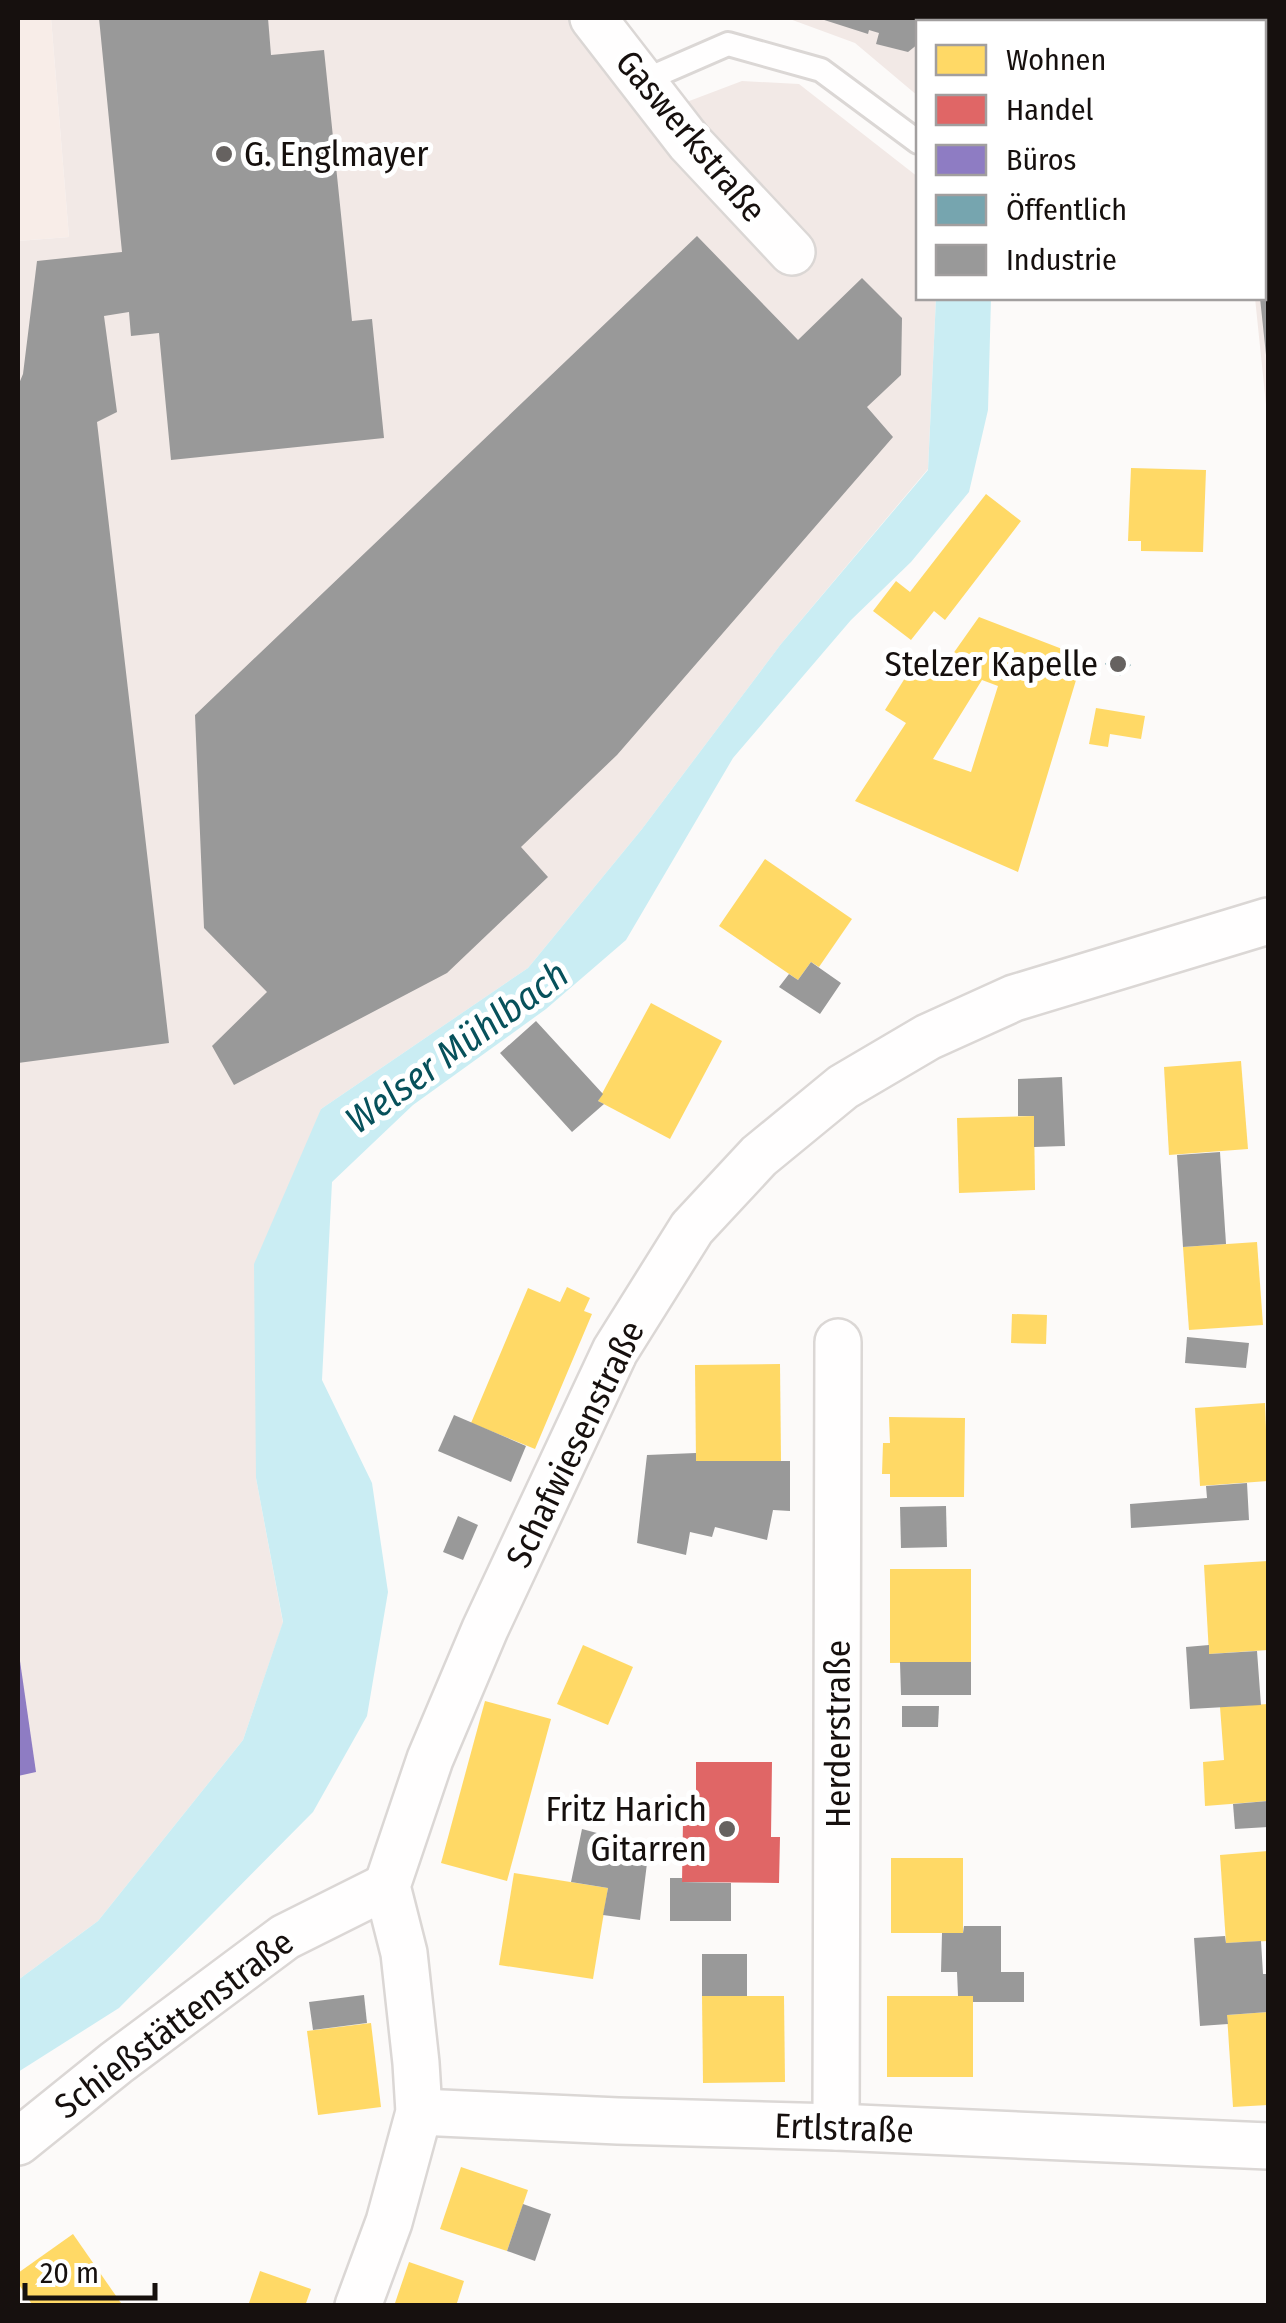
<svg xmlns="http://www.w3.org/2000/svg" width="1286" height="2323" font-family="'Fira Sans Condensed',sans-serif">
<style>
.commercial{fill:#f8ede8}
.built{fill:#f2e9e6}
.water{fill:#caedf3}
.homes{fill:#ffd966;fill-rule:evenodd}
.shops{fill:#e06666}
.offices{fill:#8e7cc3}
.public{fill:#76a5af}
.industry{fill:#999}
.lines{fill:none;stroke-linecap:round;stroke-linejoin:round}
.service-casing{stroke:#dbd7d5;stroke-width:28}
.minor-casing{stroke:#dbd7d5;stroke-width:50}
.service{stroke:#fffefe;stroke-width:22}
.minor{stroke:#fffefe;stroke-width:45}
.poi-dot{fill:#666260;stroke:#fff;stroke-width:4}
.labels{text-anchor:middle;stroke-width:10;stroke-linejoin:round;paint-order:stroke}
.street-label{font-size:35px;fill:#16100e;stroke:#fff}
.poi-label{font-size:35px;fill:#16100e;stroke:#fff;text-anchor:end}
.water-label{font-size:38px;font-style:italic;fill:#07515b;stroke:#fff}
</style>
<rect width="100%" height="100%" fill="#fcfaf9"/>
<!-- commercial -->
<polygon class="commercial" points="18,18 51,18 69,237 18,241"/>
<!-- built -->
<g class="built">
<polygon points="51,18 574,18 647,117 742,81 799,84 918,177 918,298 936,298 928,469 781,644 642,829 528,968 321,1109 256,1478 283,1623 243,1740 98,1921 18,1980 18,241 69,237"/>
<polygon points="787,18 1268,18 1268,424 1255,298 1264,298 1264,22 918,22 918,96 855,43"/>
</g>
<!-- water -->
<polygon class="water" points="936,298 991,298 988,410 969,492 911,562 851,620 733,758 626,940 546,1009 413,1105 332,1182 322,1380 372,1483 388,1592 367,1716 313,1812 119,2008 18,2072 18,1980 98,1921 243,1740 283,1622 256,1478 254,1264 321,1109 528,968 642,829 781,644 928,470"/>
<!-- homes -->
<g class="homes">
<polygon points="1131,468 1206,470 1203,552 1141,551 1141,541 1128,541"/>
<polygon points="986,494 1021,521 945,620 934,611 911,640 873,611 896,581 910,592"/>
<path d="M979,617L1083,657L1018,872L855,801L906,723L885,710L915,662L938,675ZM982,680L998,686L971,772L933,759Z"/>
<polygon points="1096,708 1145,716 1141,739 1110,734 1108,747 1089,744"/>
<polygon points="765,859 852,919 819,967 811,962 798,980 719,926"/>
<polygon points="651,1003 722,1041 670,1139 598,1101"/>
<polygon points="1241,1061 1248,1149 1169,1155 1164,1067"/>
<polygon points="1034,1116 1035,1190 959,1193 957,1118"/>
<polygon points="1257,1242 1263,1325 1189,1330 1183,1247"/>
<polygon points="567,1287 590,1298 584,1311 592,1314 535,1449 471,1423 528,1288 560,1302"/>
<polygon points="1012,1314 1047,1315 1046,1344 1011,1343"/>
<polygon points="780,1364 781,1461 696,1461 695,1365"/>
<polygon points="1265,1403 1268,1481 1200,1486 1195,1408"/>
<polygon points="889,1417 965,1418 964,1497 890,1497 890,1474 882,1474 883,1443 890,1443"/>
<polygon points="1268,1561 1268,1650 1209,1654 1204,1565"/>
<polygon points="890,1569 971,1569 971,1662 890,1663"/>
<polygon points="583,1645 633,1667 608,1725 557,1704"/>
<polygon points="485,1701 551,1719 507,1881 441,1863"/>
<polygon points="1268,1704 1268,1801 1205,1806 1203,1762 1224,1760 1220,1707"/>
<polygon points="1268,1851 1268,1941 1226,1943 1220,1855"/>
<rect x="891" y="1858" width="72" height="75"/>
<polygon points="514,1873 608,1888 593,1979 499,1965"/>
<polygon points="702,1996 784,1996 785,2082 703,2083"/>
<rect x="887" y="1996" width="86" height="81"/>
<polygon points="1268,2012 1268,2105 1233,2107 1227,2015"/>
<polygon points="371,2023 381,2107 318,2115 307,2031"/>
<polygon points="461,2167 528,2190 507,2251 440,2229"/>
<polygon points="73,2234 123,2306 33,2306 18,2283 18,2273"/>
<polygon points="409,2262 464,2281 456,2306 394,2306"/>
<polygon points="260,2271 311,2289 305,2306 248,2306"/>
</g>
<!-- shops -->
<polygon class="shops" points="696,1762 772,1762 771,1837 780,1837 779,1883 682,1882 683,1821 696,1820"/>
<!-- offices -->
<polygon class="offices" points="18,1661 20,1661 36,1772 18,1776"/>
<!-- public -->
<polygon class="public" points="1114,653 1131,665 1120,676 1105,664"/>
<!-- industry -->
<g class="industry">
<polygon points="99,18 268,18 271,55 324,50 352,321 372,319 384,438 171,460 159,333 131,336 129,312 104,316 117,412 97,422 169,1043 18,1063 18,386 23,374 37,261 122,252"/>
<polygon points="818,18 918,18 916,25 918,26 918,44 908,52 876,44 879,33 869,30 868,34"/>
<polygon points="697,236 798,340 862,278 902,318 901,375 867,407 893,437 617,755 521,847 548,877 447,973 234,1085 212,1046 267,992 204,928 195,715"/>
<polygon points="1268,249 1268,355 1266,355 1260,298 1264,298 1264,250"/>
<polygon points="811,962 841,983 820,1014 779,987 789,974 798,980"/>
<polygon points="536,1021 603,1094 598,1101 604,1104 572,1132 500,1053"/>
<polygon points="1062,1077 1065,1146 1034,1147 1034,1116 1018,1116 1018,1079"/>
<polygon points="1220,1152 1226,1244 1183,1247 1177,1155"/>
<polygon points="1187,1337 1249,1343 1246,1368 1185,1363"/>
<polygon points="454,1415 526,1446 511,1482 438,1451"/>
<polygon points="696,1453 696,1461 790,1461 790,1511 773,1510 767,1540 715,1527 712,1537 690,1532 686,1555 637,1543 647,1455"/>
<polygon points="1247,1483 1249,1520 1131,1528 1130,1504 1207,1498 1206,1486"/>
<polygon points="946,1506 947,1547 901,1548 900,1507"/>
<polygon points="458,1516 478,1525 463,1560 443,1552"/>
<polygon points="1209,1645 1209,1654 1257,1651 1261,1705 1190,1709 1186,1647"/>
<polygon points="900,1662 971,1662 971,1695 901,1695"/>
<polygon points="902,1706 939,1706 938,1727 902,1727"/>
<polygon points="1268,1801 1268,1827 1235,1829 1233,1804"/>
<polygon points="582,1829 649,1847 640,1920 603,1915 608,1888 571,1882"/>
<polygon points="670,1878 682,1878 682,1882 731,1883 731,1921 670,1921"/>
<polygon points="964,1926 1001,1926 1001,1972 1024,1972 1024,2002 973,2002 973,1996 958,1996 957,1972 941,1972 942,1933 963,1933"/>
<polygon points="1225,1936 1226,1943 1261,1941 1263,1974 1268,1974 1268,2012 1227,2015 1228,2024 1200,2026 1194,1938"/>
<rect x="702" y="1954" width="45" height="42"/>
<polygon points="364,1995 367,2023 313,2030 309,2002"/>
<polygon points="523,2204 551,2214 535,2261 507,2251"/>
</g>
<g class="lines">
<defs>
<polyline id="service" points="643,81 728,44 821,70 918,142"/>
<g id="minor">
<polyline points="593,18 689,142 792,252"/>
<polyline points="419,2112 618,2121 836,2127 1268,2146"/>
<polyline points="836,2127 838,1342"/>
<polyline points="18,2142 116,2063 285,1937 387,1886"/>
<polyline points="358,2306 389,2222 419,2112 416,2063 404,1953 387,1886 430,1759 485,1629 615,1351 692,1228 759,1156 843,1087 928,1037 1014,998 1268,921"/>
</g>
</defs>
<!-- service casing -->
<use href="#service" class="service-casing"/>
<!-- minor casing -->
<use href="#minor" class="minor-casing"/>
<!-- service -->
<use href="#service" class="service"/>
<!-- minor -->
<use href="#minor" class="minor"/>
</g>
<!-- markers -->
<g class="poi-dot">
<circle cx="224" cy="154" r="10"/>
<circle cx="1118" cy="664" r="10"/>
<circle cx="727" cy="1829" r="10"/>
</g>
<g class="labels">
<!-- street labels -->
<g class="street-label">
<text transform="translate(691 136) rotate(50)" y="12">Gaswerkstraße</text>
<text transform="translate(575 1444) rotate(-64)" y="12">Schafwiesenstraße</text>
<text transform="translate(838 1734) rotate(-90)" y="12">Herderstraße</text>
<text transform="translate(174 2024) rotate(-37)" y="12">Schießstättenstraße</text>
<text transform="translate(844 2128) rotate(2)" y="12">Ertlstraße</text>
</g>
<!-- poi labels -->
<g class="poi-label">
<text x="244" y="166" text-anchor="start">G. Englmayer</text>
<text x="1098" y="676">Stelzer Kapelle</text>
<text x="707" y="1821">Fritz Harich<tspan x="707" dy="40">Gitarren</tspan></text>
</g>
<!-- water labels -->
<g class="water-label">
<text transform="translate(457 1047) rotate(-36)" y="13">Welser Mühlbach</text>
</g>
</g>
<!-- border -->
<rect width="1286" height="2323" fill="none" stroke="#16100e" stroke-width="40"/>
<!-- legend -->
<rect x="916" y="20" width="350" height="280" fill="#ffffff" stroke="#a29f9f" stroke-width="2.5"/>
<rect x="936" y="45" width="50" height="30" fill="#ffd966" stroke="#a29f9f" stroke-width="2.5"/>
<text x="1006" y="70" font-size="30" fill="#16100e">Wohnen</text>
<rect x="936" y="95" width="50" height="30" fill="#e06666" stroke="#a29f9f" stroke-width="2.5"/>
<text x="1006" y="120" font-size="30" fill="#16100e">Handel</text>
<rect x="936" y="145" width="50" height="30" fill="#8e7cc3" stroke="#a29f9f" stroke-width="2.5"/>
<text x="1006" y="170" font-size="30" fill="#16100e">Büros</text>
<rect x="936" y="195" width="50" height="30" fill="#76a5af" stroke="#a29f9f" stroke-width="2.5"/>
<text x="1006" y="220" font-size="30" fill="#16100e">Öffentlich</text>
<rect x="936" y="245" width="50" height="30" fill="#999999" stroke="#a29f9f" stroke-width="2.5"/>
<text x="1006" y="270" font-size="30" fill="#16100e">Industrie</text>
<!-- scale -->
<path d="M25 2283v15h130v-15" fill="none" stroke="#16100e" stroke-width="5"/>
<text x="40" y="2283" font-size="30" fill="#16100e" stroke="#ffffff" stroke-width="8" paint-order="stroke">20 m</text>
</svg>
